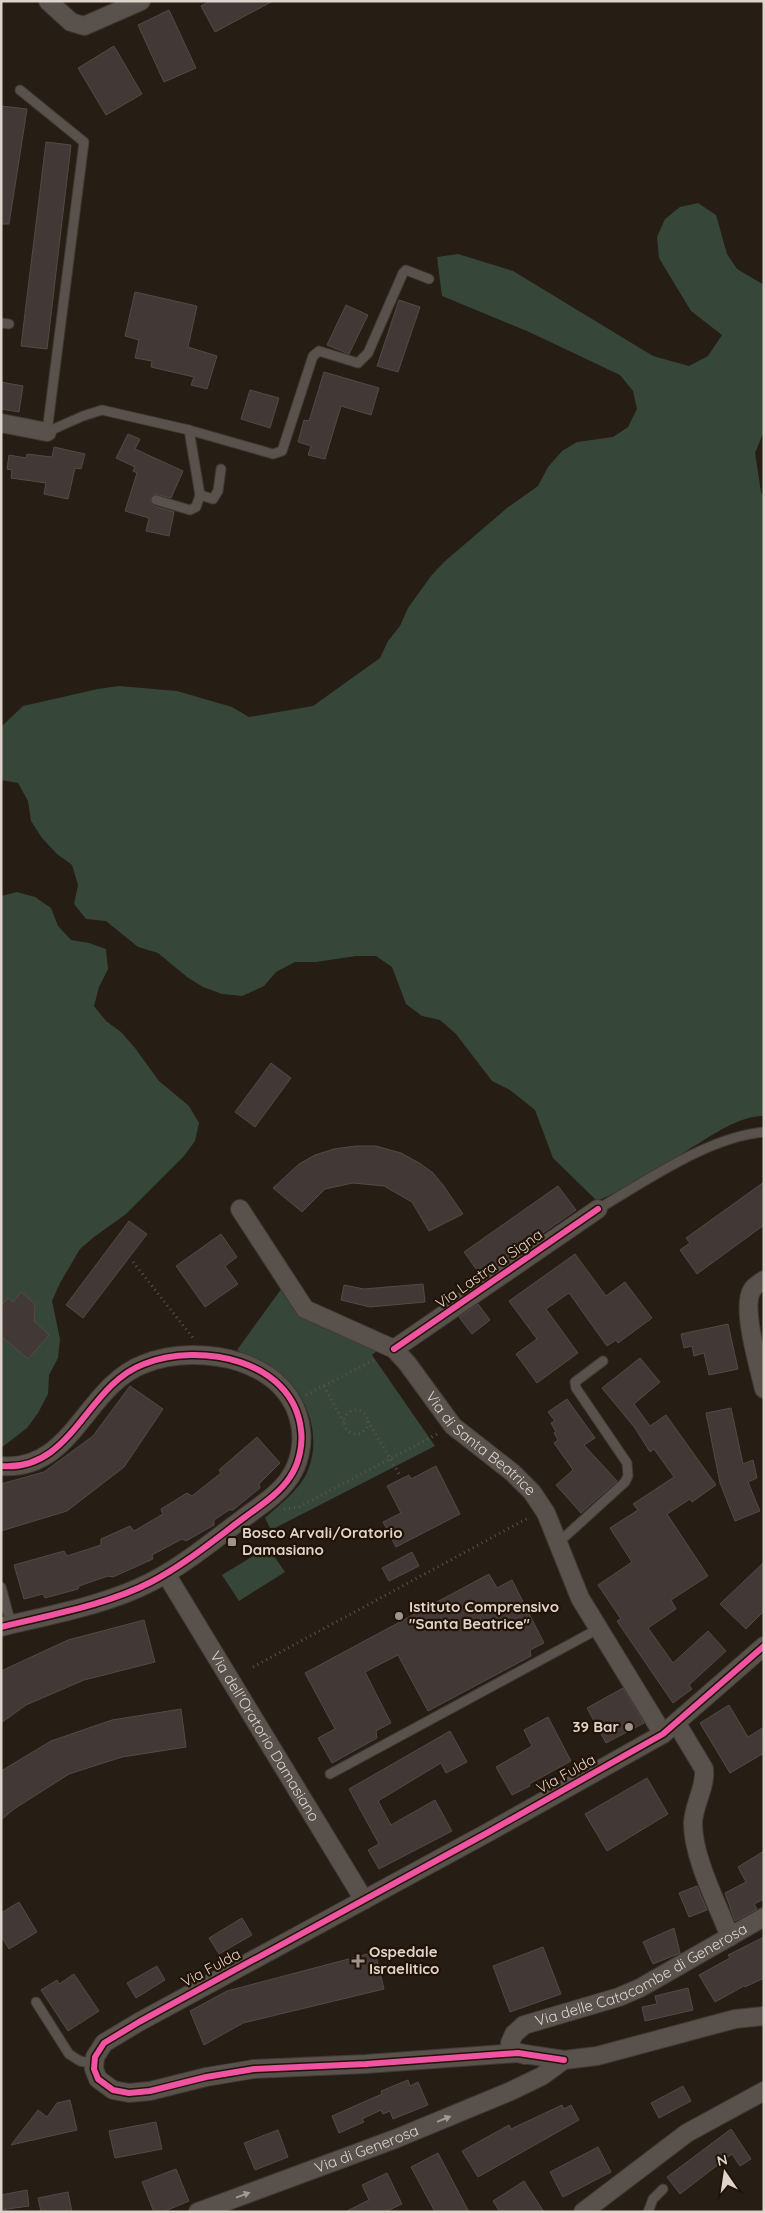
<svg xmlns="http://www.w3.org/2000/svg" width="765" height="2213" font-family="Quicksand,sans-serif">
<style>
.green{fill:#364739}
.building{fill:#423836;stroke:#534a48}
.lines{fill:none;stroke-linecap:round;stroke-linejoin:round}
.service-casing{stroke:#413933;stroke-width:11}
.minor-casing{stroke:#413933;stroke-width:20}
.path{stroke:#5a534e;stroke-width:3;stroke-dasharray:1 4;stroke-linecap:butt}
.service{stroke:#59514b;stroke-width:9}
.minor{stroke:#59514b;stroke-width:18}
.cycleway-casing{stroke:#221306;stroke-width:9}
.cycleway{stroke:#f153a3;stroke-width:6}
.oneway{fill:#a39992}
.poi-dot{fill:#9e948c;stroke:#221306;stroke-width:2}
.labels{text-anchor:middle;stroke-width:4.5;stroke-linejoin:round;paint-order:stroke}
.street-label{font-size:15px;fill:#dfd4cc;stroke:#221306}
.poi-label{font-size:15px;font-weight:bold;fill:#dfd4cc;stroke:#221306;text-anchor:start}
</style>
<rect width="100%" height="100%" fill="#261d15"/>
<!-- green -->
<g class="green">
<path d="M698,203L716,215L727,254L737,269L764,285V431L755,453L761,492L764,498V1116C738,1116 713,1135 691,1148C660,1167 630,1187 597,1201L553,1158L535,1110L510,1090L492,1081L456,1034L440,1020L422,1016L406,1004L392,967L376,956H356L316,962H295L276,972L264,986L242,996L222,994L203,987L187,977L158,953L138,947L106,921L86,919L74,904L78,885L72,865L57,854L42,838L31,821L28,801L18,783L1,780V727L23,706L98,689L119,686L177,691L232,707L249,717L313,706L380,658L388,641L400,626L408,608L431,576L444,562L507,508L538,486L548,467L562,451L577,442L613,437L628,427L637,409L633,391L620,375L527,331L442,296L437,257L458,254L513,271L653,356L689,366L708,356L722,335L691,311L659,258L657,237L665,219L680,207Z"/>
<polygon points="17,892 35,897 51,908 58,926 71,940 89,943 106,949 108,969 99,987 94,1006 106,1021 121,1032 135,1048 159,1081 189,1106 199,1123 195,1141 184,1156 126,1214 94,1237 80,1249 60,1283 52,1301 60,1339 58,1358 49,1375 48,1394 38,1413 27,1428 1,1448 1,896"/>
<path d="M282,1288L363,1340L377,1351L372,1355L435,1446L271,1530L265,1518C279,1505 301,1489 308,1470C320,1441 311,1404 289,1382C274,1368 253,1361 237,1350Z"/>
<polygon points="268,1547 285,1572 239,1601 222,1575"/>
</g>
<!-- building -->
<g class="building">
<polygon points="210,1 273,1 215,32 201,6"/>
<polygon points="169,10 196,68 164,82 138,25"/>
<polygon points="114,46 142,94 106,115 78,68"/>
<polygon points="1,106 27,109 9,224 1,224"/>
<polygon points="46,142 71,145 47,349 21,346"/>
<polygon points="135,292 197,306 188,347 217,356 207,389 191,385 194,377 151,367 152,361 135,358 139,340 125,336"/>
<polygon points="399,300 420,307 398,372 377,366"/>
<polygon points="346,305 368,315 349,354 327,345"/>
<polygon points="324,372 379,388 371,415 341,406 325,459 308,455 311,446 298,442 304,420 309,421"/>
<polygon points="1,382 23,386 19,412 1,409"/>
<polygon points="250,390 279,398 270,428 241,419"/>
<polygon points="128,434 140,439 135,449 183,471 171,498 155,494 150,499 154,506 174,512 169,536 146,531 149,518 125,511 137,473 133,471 135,467 116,458"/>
<polygon points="54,447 85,454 81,469 75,468 68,499 44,494 46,483 11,478 12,470 7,469 9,455 26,458 27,454 52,457"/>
<polygon points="271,1063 291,1078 255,1127 235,1112"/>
<polygon points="356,1146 376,1146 401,1153 421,1164 433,1173 443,1185 463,1214 429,1231 412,1202 384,1186 353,1183 325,1189 302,1212 273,1188 299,1164 315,1155 334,1149"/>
<polygon points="764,1182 764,1225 697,1274 680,1250 690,1243 686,1238"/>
<polygon points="558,1186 576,1210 481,1276 464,1252"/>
<polygon points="129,1221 147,1234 83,1318 66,1305"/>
<polygon points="221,1234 237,1257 225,1266 238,1284 205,1307 176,1266"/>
<polygon points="575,1254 606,1296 625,1282 652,1318 618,1343 616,1340 607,1346 569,1293 546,1309 578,1353 537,1383 516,1354 537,1339 509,1301"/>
<polygon points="423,1284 425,1302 370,1307 341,1300 344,1285 364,1289"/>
<polygon points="21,1292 35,1304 34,1321 49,1335 28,1359 1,1336 1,1306 8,1298 13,1302"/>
<polygon points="478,1304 490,1320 472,1334 459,1317"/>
<polygon points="728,1324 738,1369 709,1375 704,1353 694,1356 692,1346 684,1348 681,1334"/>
<polygon points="640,1358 660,1382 634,1404 650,1426 666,1415 716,1485 692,1502 690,1499 667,1514 708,1576 671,1600 676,1609 648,1628 673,1663 708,1631 726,1651 689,1685 692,1689 673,1703 617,1621 621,1619 598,1585 632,1562 610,1528 638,1510 633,1504 674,1477 654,1449 650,1452 635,1428 602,1388"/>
<polygon points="130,1386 163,1409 124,1467 67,1511 1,1531 1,1484 44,1472 93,1436"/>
<polygon points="567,1399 595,1438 584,1445 617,1481 581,1513 556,1485 573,1470 554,1443 558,1440 554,1433 556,1432 551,1423 555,1421 548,1412"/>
<polygon points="731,1408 743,1464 753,1460 757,1478 748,1482 760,1511 735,1521 720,1483 706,1413"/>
<polygon points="257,1437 280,1463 259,1484 260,1488 233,1510 229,1510 214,1520 214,1525 186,1541 182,1539 152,1555 153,1559 113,1577 108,1576 79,1586 78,1589 45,1598 43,1594 24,1599 14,1565 64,1551 67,1556 101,1545 101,1539 130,1526 134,1531 163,1514 161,1509 187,1493 192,1496 221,1473 219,1470"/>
<polygon points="436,1466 460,1514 396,1547 383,1522 401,1513 387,1486 409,1475 411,1479"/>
<polygon points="412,1552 419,1566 389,1581 382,1568"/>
<polygon points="764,1562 764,1611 746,1629 720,1604"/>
<polygon points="489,1574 497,1588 512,1580 544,1643 530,1650 531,1656 428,1711 398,1655 365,1672 391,1723 376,1731 377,1738 332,1763 318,1738 335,1729 305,1673"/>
<polygon points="144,1620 155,1662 84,1680 26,1705 1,1723 1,1671 68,1640"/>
<polygon points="623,1688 644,1723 606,1743 587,1708"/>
<polygon points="729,1705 748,1737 764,1727 764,1753 730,1773 700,1723"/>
<polygon points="181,1709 186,1747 122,1757 69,1774 14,1809 1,1820 1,1771 51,1741 112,1720"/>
<polygon points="548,1717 571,1761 529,1784 530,1786 512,1795 496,1767 532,1746 524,1730"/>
<polygon points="450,1731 467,1762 446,1773 441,1763 378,1801 391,1825 435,1800 452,1831 379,1869 368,1850 379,1844 349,1789"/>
<polygon points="647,1778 668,1814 607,1851 585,1814"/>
<polygon points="764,1851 764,1899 754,1904 757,1909 735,1921 725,1893 746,1882 738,1867"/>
<polygon points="697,1886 707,1910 689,1917 679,1893"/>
<polygon points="19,1902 37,1932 9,1949 1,1936 1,1913"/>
<polygon points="242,1918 252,1935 219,1954 209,1938"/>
<polygon points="674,1928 680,1953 653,1964 643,1942"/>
<polygon points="764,1937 764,1978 745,1987 744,1986 715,2002 699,1975 730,1958 728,1955"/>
<polygon points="543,1947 561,1994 510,2012 493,1966"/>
<polygon points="375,1952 384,1989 243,2023 204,2045 190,2011 227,1991"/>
<polygon points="157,1966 165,1980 136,1998 127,1983"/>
<polygon points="74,1974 99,2011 68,2031 41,1990 57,1980 59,1984"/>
<polygon points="688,1988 693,2010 645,2021 642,2007 657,2004 655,1996"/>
<polygon points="408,2080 410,2086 418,2082 428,2105 393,2119 390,2111 383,2114 381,2110 362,2119 364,2122 339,2133 332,2116 382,2094 381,2091"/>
<polygon points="683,2086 691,2101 659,2118 651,2103"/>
<polygon points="70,2100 77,2130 11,2145 38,2110 47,2117 57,2103"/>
<polygon points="562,2105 564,2109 571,2105 579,2120 478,2177 462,2151 509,2125 511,2129"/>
<polygon points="156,2122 162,2149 115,2158 109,2131"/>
<polygon points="731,2129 751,2159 740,2166 732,2154 680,2194 667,2177"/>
<polygon points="278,2130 288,2157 255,2170 244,2143"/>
<polygon points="598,2147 611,2172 563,2197 550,2172"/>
<polygon points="438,2153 469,2212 435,2212 411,2167"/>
<polygon points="176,2169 189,2201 163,2212 154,2212 142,2182"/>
<polygon points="387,2173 402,2204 385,2212 345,2212 369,2200 362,2185"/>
<polygon points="524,2181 544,2212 500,2212 493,2201"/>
<polygon points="27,2190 29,2206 1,2210 1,2195"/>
<polygon points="68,2192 72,2212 41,2212 38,2198"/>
</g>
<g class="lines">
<defs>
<g id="service">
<polyline points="20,90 84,142 47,432 83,416 102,410 189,430 273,454 282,451 313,356 319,351 358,363 368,353 403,273 406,270 429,279"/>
<polyline points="1,323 9,324"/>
<polyline points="200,495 213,499 218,491 221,469"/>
<polyline points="156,500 190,510 196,507 200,495 189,430"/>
<path d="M598,1209C646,1181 708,1137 764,1132"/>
<polyline points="558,1543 625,1482 628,1476 627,1463 576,1388 575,1382 603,1361"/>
<polyline points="1,1587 11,1624"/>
<polyline points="330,1774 598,1629"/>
<polyline points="36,2002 69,2054 80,2061 94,2064"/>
<polyline points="648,2212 653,2199 663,2189"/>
</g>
<g id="minor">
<polyline points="48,1 71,22 84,26 141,1"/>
<polyline points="1,423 47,432"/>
<path id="s1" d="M240,1209L305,1309L394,1349L407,1363L453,1426L513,1473L532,1492L546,1513L580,1598L663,1734"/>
<path d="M764,1280C760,1283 754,1286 752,1290C741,1308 759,1367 764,1389"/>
<polyline points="394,1349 598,1209"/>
<path d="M1,1466C73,1472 85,1386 144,1364C199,1342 293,1359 301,1430C303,1445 299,1464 290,1477C280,1493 260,1506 245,1517C214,1540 184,1565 151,1582C107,1605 49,1615 1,1627"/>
<path id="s2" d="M166,1574L364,1900"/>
<path d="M677,1724L704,1769C706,1787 694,1804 693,1822C692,1856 718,1905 730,1937"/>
<path id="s3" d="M525,2055L514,2051L510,2043L514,2034L524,2025L619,1997L640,1988L764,1917"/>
<polyline points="564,2060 518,2053 366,2064 254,2069 206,2077 150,2091 129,2093 113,2090 98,2079 94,2069 95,2057 104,2043 139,2022 487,1833 663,1734 764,1646"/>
<path id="s4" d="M198,2212L395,2139L511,2091L542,2076L564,2060L597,2056L735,2019L764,2016"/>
<polyline points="583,2212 687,2133 764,2091"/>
</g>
</defs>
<!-- service casing -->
<use href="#service" class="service-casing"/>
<!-- minor casing -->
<use href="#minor" class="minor-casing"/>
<!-- path -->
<g class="path">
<polyline points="133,1262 193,1338"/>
<polyline points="324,1386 344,1423"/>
<polyline points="306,1395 376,1359"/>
<circle cx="356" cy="1422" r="12"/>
<polyline points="368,1421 399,1474"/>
<polyline points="284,1509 299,1507 439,1433"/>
<polyline points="253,1667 530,1517"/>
</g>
<!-- service -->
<use href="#service" class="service"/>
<!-- minor -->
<use href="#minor" class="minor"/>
<defs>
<g id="cycleway">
<polyline points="394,1349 598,1209"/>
<path d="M1,1466C73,1472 85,1386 144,1364C199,1342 293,1359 301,1430C303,1445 299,1464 290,1477C280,1493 260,1506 245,1517C214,1540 184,1565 151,1582C107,1605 49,1615 1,1627"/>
<polyline points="564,2060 518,2053 366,2064 254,2069 206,2077 150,2091 129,2093 113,2090 98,2079 94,2069 95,2057 104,2043 139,2022 487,1833 663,1734 764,1646"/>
</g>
</defs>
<!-- cycleway casing -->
<use href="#cycleway" class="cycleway-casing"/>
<!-- cycleway -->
<use href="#cycleway" class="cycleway"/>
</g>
<!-- one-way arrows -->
<defs><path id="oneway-solid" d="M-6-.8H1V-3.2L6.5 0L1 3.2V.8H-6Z" transform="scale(1.25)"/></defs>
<g class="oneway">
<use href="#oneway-solid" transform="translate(444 2119) rotate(-22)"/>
<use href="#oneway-solid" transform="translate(243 2195) rotate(-20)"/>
</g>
<!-- markers -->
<g class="poi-dot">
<rect x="227" y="1537" width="10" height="10" rx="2.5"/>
<circle cx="399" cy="1616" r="5"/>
<circle cx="629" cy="1727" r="5"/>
<path d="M355.5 1953.5h5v5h5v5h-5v5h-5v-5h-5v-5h5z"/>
</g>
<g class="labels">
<!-- street labels -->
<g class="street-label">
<text transform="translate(489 1269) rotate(-35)" y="5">Via Lastra a Signa</text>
<text dy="5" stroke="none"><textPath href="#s1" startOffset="346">Via di Santa Beatrice</textPath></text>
<text dy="5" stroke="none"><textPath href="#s2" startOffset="190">Via dell'Oratorio Damasiano</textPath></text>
<text transform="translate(566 1774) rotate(-29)" y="5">Via Fulda</text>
<text transform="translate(211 1968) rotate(-28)" y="5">Via Fulda</text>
<text dy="5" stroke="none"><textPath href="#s3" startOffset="172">Via delle Catacombe di Generosa</textPath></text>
<text dy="5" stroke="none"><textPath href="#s4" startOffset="180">Via di Generosa</textPath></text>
</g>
<!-- poi labels -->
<g class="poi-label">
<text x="242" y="1538">Bosco Arvali/Oratorio<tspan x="242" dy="17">Damasiano</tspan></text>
<text x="409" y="1612">Istituto Comprensivo<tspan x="409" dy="17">"Santa Beatrice"</tspan></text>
<text x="619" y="1732" text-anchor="end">39 Bar</text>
<text x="369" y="1957">Ospedale<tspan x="369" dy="17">Israelitico</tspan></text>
</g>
</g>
<!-- border -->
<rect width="765" height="2213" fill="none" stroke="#dfd4cc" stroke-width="5"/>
<!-- north arrow -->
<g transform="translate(725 2173) rotate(347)" stroke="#221306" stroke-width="4" paint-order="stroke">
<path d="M0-4L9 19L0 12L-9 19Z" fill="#dfd4cc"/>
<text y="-8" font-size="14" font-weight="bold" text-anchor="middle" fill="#dfd4cc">N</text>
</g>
</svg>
